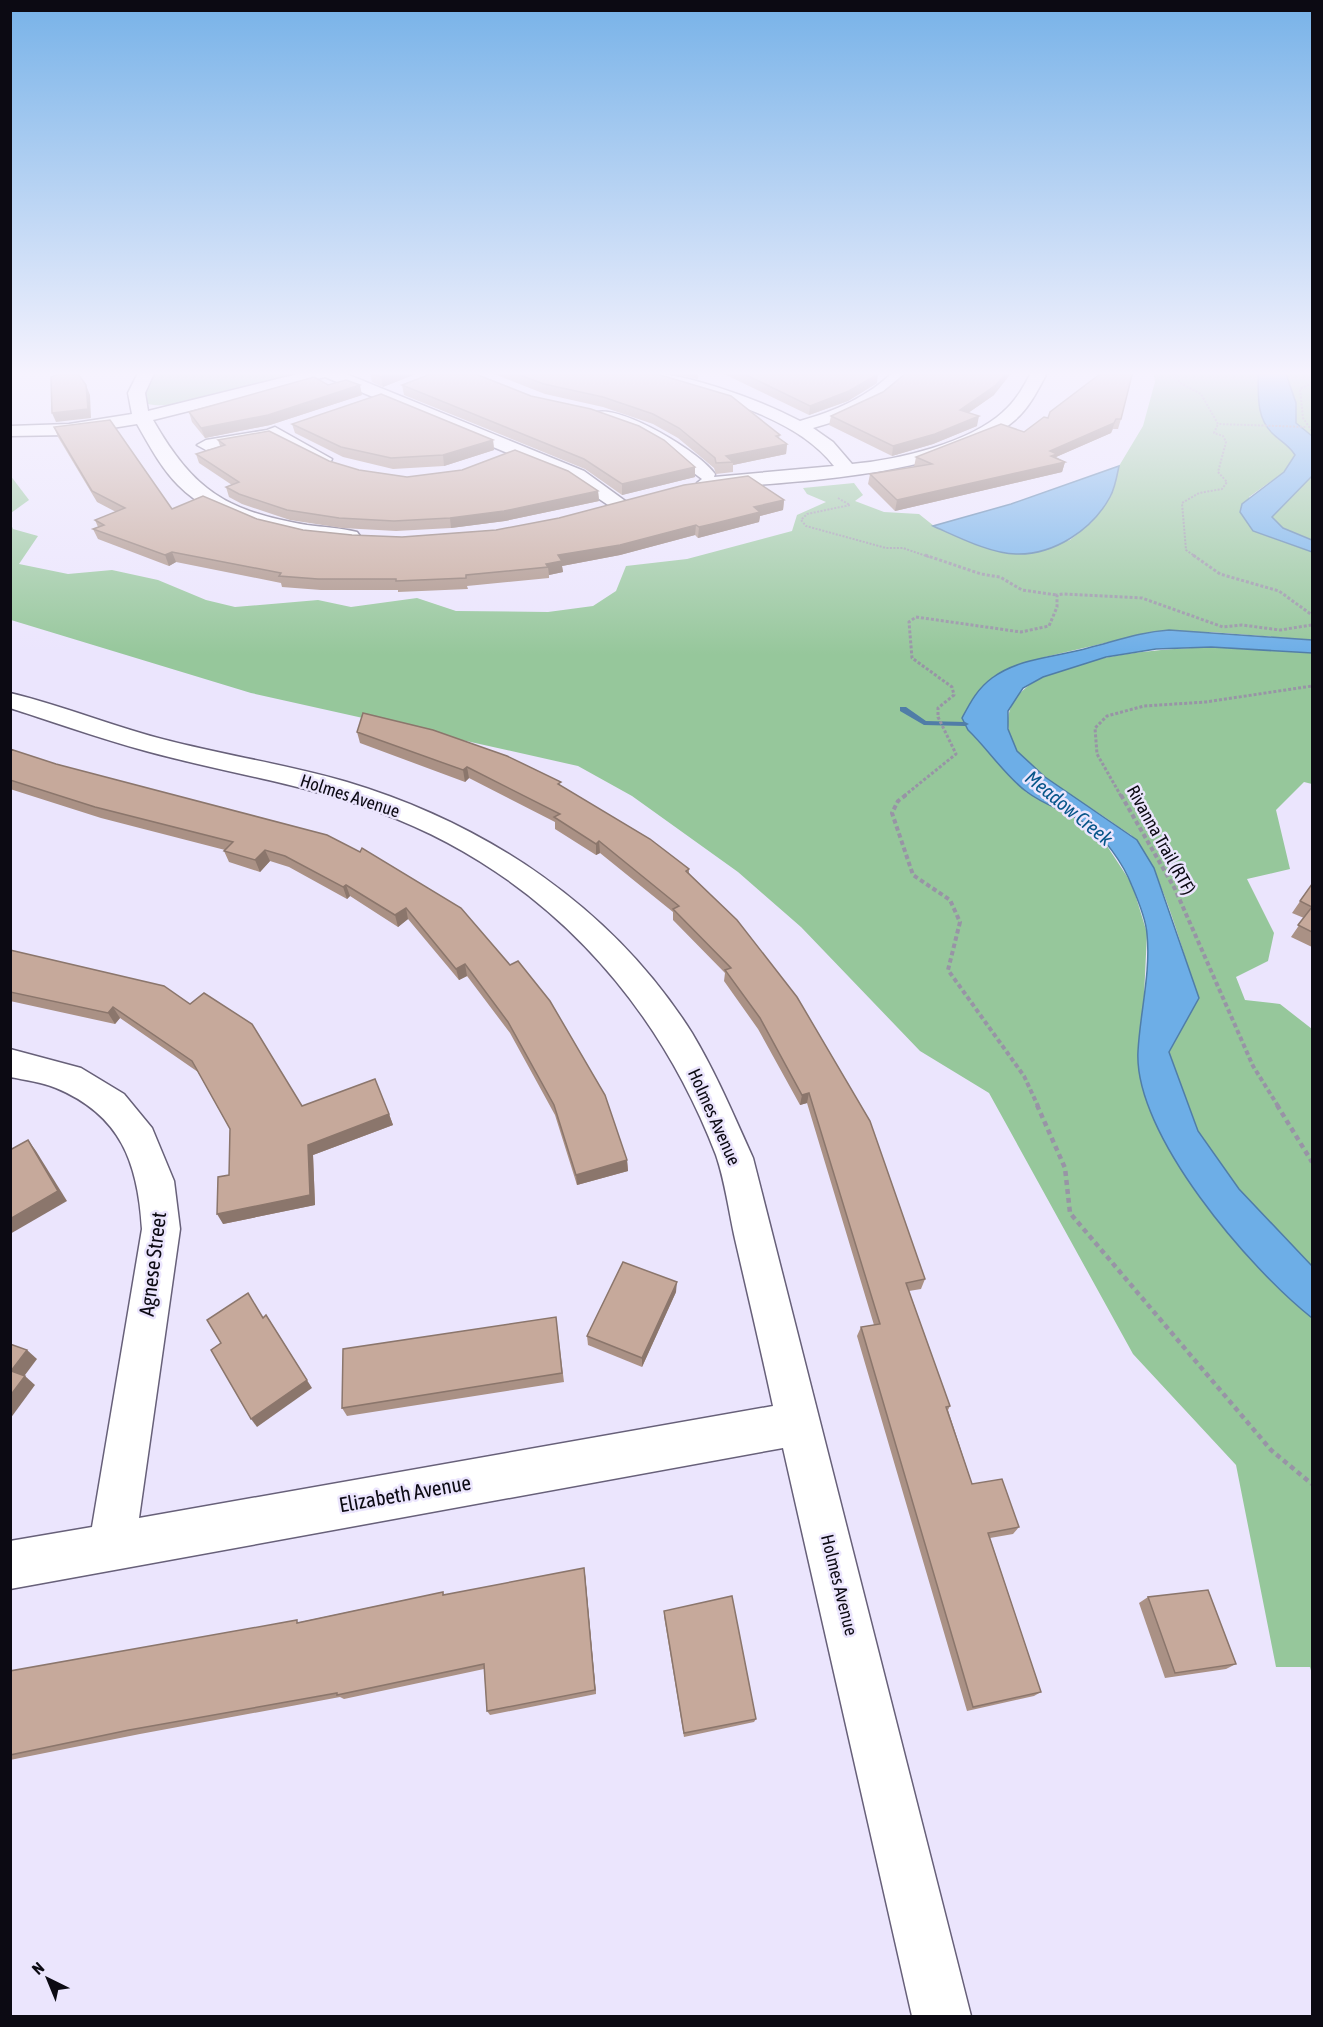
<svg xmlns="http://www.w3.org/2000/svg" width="1323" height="2027" font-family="'Asap Condensed',sans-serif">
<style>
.green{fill:#96c79b}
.water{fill:#6daee7;stroke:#507da7;stroke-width:1.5}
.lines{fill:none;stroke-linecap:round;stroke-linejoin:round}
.stream{fill:#507da7;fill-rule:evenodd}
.minor-casing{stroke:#676079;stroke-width:3}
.path-far3{stroke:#9894a6;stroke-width:2;stroke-dasharray:2 1.5;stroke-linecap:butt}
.path-far2{stroke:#9894a6;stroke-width:3;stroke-dasharray:3 2;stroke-linecap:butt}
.path-far1{stroke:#9894a6;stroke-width:4;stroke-dasharray:4.5 3;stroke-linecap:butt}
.path{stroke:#9894a6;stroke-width:4.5;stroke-dasharray:5 4;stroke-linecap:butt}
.minor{fill:#fff;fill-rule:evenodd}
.wall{fill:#aa9185}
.shaded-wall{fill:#8b766c}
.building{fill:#c6a99b;stroke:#8b766c;stroke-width:1.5}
.labels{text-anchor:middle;stroke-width:5;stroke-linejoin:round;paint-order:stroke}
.street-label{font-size:18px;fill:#0c0a13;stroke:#ebe5fd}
.water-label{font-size:20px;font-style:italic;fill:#08568a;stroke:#ebe5fd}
.near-street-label{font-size:21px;fill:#0c0a13;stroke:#ebe5fd}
</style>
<rect width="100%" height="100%" fill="#ebe5fd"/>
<!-- green -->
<g class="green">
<path d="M156,371H306C274,382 178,412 148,404L144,399L146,388Z"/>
<path d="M1153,371H1258C1259,393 1255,416 1272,433C1280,441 1289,445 1295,455L1284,472L1249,497L1253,531L1312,552V640L1210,632H1152L1045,657L993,677L968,730L1026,792L1085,823L1107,846L1132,884L1147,933L1143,1017L1138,1053L1244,1252L1312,1318V1674L1310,1667H1276L1236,1465L1133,1354L989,1093L920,1051L801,927L738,872L632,796L578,766L251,693L11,620L10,522L13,529L38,536L19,564L68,574L112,570L158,580L206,600L235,607L318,600L351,607L417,598L456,611L548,612L593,606L616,591L626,566L687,559L792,531L797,515L826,502L807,494L803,488L854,483L863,495L855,501L884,512L919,514L934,526L982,546L1016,554L1070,540L1091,523L1111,496L1119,466L1143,426L1155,382Z"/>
<polygon points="1270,371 1312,371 1312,464"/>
<polygon points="10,475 29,500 11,513 10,513"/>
<polygon points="1312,476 1312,540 1283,528 1272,517"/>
<path d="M1211,647L1312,653V784L1304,782L1276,810L1290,869L1247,879L1274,933L1268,961L1236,977L1245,1000L1280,1004L1312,1029V1266L1239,1189L1198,1131L1169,1052L1199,998C1181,950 1166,882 1137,841C1133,835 1123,830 1116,825C1084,801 1042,783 1018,752C1012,744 1008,731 1008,722C1008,656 1164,649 1211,647Z"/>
</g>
<!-- water -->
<g class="water">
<path d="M1258,371H1290L1286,374L1296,403V423L1312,436V476L1272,517L1283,528L1312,540V552L1253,531L1240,512L1242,504L1284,472L1295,455C1289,445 1280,441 1272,433C1255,416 1259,393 1258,371Z"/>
<path d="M1119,466C1117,476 1115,488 1110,497C1092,530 1054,555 1016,554C991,554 956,536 933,526L1011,504Z"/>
<path d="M1169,630L1312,640V653L1211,647L1156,649L1106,657L1043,677L1023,688L1008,711V729L1017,751L1045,777L1137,840L1154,868L1199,998L1169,1052L1198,1131L1239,1189L1312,1266V1318C1250,1269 1133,1134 1138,1051C1140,1013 1151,972 1147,934C1146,919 1138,900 1132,886C1124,865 1103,834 1083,822C1065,811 1044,805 1027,792C1006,777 988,749 968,730L962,718C970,703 977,689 992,678C1019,658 1056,657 1088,648C1116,641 1140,632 1169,630Z"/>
</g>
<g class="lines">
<!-- stream -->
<polygon class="stream" points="900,707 906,707 926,721 965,722 969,724 965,726 924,725 900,711"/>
<defs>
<g id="minor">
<path d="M139,371H155L145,393L148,411L310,371H339L584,471L628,503L625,507H611L570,479L325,377L153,420C194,491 226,511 307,525C323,527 341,528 357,532L360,536L357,540L350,542C293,536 220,528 178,485C161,468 149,445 137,424L69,435L10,436V426L69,424L132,414L128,393Z"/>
<path d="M632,371C681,371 756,398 800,421C835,411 868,397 894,371H911C889,403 849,418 813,428L833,442L852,464C898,460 969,443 1003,412C1016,401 1024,386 1032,371H1048C1039,388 1030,407 1015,420C950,478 791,481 707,489L697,483L702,479L652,442L597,420L594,416L597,412C623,406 700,452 715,474L714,477L834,466C792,411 697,394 634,374Z"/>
<polygon points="275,427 332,459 330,463 316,463 271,437 206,450 197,445 206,440 267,430"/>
<path d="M10,693C65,706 116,728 170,741C229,756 289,765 347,782C487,824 613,908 692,1033C716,1073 734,1116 753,1158L971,2016H912L783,1448L10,1589V1541L92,1527L142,1229C138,1163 121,1115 56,1088C42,1082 25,1080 10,1077V1049L81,1068L124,1094L152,1128L174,1181L180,1229L139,1518L773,1406C761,1350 748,1295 735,1239C729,1212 725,1181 716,1155C655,996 540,872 379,812C310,786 239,775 169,757C115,744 63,725 10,708Z"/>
</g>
</defs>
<!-- minor casing -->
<use href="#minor" class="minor-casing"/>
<!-- path-far3 -->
<g class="path-far3">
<polyline points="212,371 222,372"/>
<polyline points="1173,371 1180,383 1201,394 1218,424 1307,427"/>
<polyline points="1312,383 1300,389 1303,418 1312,431"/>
<polyline points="838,498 850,505 807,514 801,520 806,526 886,548 903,548 929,557"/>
<polyline points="1196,557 1186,550 1182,503 1199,493 1222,489 1227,482 1218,472 1226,442 1223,436 1214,433 1218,424"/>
</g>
<!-- path-far2 -->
<g class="path-far2">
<polyline points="925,555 981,574 1000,577 1022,590 1057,595"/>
<polyline points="1193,555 1220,574 1279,591 1312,615"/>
<polyline points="904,796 956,754 938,717 938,708 954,695 952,687 912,658 909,622 916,617 1021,632 1049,626 1057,607 1057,595 1063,594 1142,598 1223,627 1242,625 1280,630 1312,625"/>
<polyline points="1121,796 1097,754 1095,728 1107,716 1144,706 1206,702 1312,686"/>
</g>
<!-- path-far1 -->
<g class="path-far1">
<polyline points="906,795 898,801 892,813 913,875 950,900 960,922 948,970 1024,1076 1038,1106"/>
<polyline points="1121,795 1175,889 1253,1066 1278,1106"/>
</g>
<!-- path -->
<g class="path">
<polyline points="1037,1105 1065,1168 1070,1213 1271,1450 1312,1484"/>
<polyline points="1277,1105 1312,1162"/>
</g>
<!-- minor -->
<use href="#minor" class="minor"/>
</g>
<!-- wall -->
<g class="wall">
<polygon points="423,371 383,387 372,382 370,373"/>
<polygon points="486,371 647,371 780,435 779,438 787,444 786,454 733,465 733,472 716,474 714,468 678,438 653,424 603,407 545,394"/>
<polygon points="657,371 698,371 698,379"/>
<polygon points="718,371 866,371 877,383 848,401 809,415"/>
<polygon points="905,374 994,395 968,413 977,426 933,444 892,456 829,425 831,416 883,392"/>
<polygon points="328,385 362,395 270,425 205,438 192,422 189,412"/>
<polygon points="402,385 695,477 622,495 585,469 404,395"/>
<polygon points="1050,412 1121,419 1118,429 1113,429 1111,433 1056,457 1065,462 1062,472 895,511 868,484 870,474 914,467 916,457 1024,432 1048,418"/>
<polygon points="292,424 493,440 494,450 444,466 393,469 343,457 295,433"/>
<polygon points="54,427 172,509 257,519 303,530 352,535 402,537 496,530 784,500 783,510 760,516 759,522 698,538 695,535 620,555 562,566 563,572 549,575 549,578 467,586 468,589 398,592 398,590 321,590 282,587 281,583 176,562 169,566 98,539 93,529 98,527 95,520 116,512 97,502 58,437"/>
<polygon points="218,440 329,461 359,470 407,477 598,491 599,501 505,521 451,528 396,531 342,528 290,520 242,504 229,497 226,487 232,485 199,463 196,454 220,446"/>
<polygon points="357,732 561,786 689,869 689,873 925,1279 921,1289 909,1291 950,1406 948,1410 972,1484 1019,1527 1013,1534 990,1538 1041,1692 1034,1696 967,1711 857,1336 861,1327 874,1325 807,1103 800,1105 758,1029 724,981 725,973 673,920 673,912 600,853 596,855 555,829 555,822 469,778 465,782 360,743"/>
<polygon points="10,749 461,908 627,1160 628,1171 577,1185 555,1115 510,1033 467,976 459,980 408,919 398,927 350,896 347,899 289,867 270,861 260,872 229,862 224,851 225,850 101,818 10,789"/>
<polygon points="1312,884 1312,947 1291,937 1304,918 1292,913"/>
<polygon points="10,950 302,1106 389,1114 393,1125 313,1155 315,1205 223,1224 229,1175 230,1129 198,1072 120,1018 115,1024 10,1001"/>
<polygon points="676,1292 642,1367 588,1345 587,1336"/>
<polygon points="556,1317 564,1382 347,1416 342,1408"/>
<polygon points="584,1568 585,1574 596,1694 490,1715 487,1711 484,1669 344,1699 340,1697 140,1734 10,1760 10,1671 300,1622 443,1592 444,1595"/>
<polygon points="1148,1597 1236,1664 1226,1669 1165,1678 1139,1603"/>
<polygon points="664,1611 756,1719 754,1722 684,1737 664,1616"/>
</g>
<!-- shaded-wall -->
<g class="shaded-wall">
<polygon points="397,371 423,371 383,387 381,377"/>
<polygon points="1008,371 1013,371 994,395 958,420 960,410"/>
<polygon points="878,374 877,383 848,401 809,415 810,406"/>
<polygon points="86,385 90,395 91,418 56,422 52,413"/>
<polygon points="360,385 362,395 270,425 205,438 201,428"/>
<polygon points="979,416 977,426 933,444 892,456 893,446"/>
<polygon points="1116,419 1111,433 1056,457 1054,464 1065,462 1062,472 895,511 897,500"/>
<polygon points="493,440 494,450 444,466 443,455"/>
<polygon points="787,444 786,454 733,465 733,462 726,456"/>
<polygon points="695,467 695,477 622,495 622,484"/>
<polygon points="598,491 599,501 505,521 451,528 450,518"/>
<polygon points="784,500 783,510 760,516 759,522 698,538 699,527 754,507"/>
<polygon points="696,525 695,535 620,555 562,566 563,572 549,575 548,567 546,564 558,555"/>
<polygon points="172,552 176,562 169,566 165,555"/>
<polygon points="467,767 469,778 465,782 463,770"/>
<polygon points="599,841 600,853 596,855 596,844"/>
<polygon points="265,850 270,861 260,872 255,860"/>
<polygon points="346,885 350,896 347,899 343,887"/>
<polygon points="406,908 408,919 398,927 395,915"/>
<polygon points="465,964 467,976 459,980 456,969"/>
<polygon points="113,1007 120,1018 115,1024 108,1013"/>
<polygon points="809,1093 807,1103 800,1105 802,1095"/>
<polygon points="389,1114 393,1125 313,1155 315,1205 223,1224 217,1214 308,1145"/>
<polygon points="28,1140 36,1151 67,1201 10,1234 10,1219"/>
<polygon points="627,1160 628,1171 577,1185 576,1175"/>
<polygon points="677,1282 676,1292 642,1367 642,1358"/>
<polygon points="266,1315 312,1388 257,1427 251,1419"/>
<polygon points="27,1350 37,1359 22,1379 11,1371"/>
<polygon points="25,1376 35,1385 10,1419 10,1396"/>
<polygon points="584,1568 585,1574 596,1694 595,1690"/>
</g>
<!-- building -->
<g class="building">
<polygon points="66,371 76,371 86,385 88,409 52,413 51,377"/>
<polygon points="376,371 397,371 381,377 370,373"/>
<polygon points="438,371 468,371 531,396 591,409 639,426 664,440 695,467 622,484 584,459 402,385"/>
<polygon points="509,371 647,371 731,396 780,435 776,436 787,444 726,456 733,462 716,463 715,458 679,428 653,414 603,397 544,384"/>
<polygon points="738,371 866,371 878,374 849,391 810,406"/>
<polygon points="907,371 1008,371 996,385 960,410 979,416 935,434 893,446 831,416 883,392 905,374"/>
<polygon points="1104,371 1133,371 1121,419 1116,419 1114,423 1050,451 1057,454 1051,456 1065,462 897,500 870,474 932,464 916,457 1001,424 1024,432 1044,417 1048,418 1050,412"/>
<polygon points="314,377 328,385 346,380 360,385 268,415 201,428 189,412"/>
<polygon points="381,394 493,440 443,455 391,458 341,447 292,424"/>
<polygon points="110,420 172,509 203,496 257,519 303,530 352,535 402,537 496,530 559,518 684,485 748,476 784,500 754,507 760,512 712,524 699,527 696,525 620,545 558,555 562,561 546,564 548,567 466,575 466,578 396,581 396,579 318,579 279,576 281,573 172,552 165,555 93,529 104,525 95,520 125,508 92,491 54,427"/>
<polygon points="269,431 329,461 359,470 407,477 462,470 515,450 568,471 598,491 504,511 450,518 394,521 339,518 287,510 239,494 226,487 239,482 196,454 225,445 218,440"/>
<polygon points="363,713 433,730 507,756 561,782 558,784 650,839 689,869 686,871 737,920 797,997 870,1121 925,1279 906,1283 950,1406 946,1407 972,1484 1002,1479 1019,1527 988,1533 1041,1692 973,1707 861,1327 880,1324 809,1093 802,1095 760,1018 725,970 731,968 673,909 679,906 599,841 596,844 554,817 560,814 467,767 463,770 357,732"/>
<polygon points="10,749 56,764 327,835 360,852 362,848 461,908 510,965 518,961 550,1001 605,1095 627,1160 576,1175 554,1105 508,1022 465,964 456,969 406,908 395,915 346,885 343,887 285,856 265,850 255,860 224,851 233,842 95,807 10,780"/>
<polygon points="1312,884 1312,932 1298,925 1312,907 1300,901"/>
<polygon points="10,950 164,986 190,1004 204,993 252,1024 302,1106 375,1079 389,1114 308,1145 310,1195 217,1214 218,1177 229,1175 230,1129 192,1061 113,1007 108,1013 10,992"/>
<polygon points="28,1140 58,1191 10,1219 10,1150"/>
<polygon points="623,1262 677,1282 642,1358 587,1336"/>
<polygon points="248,1293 263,1318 266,1315 307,1380 251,1419 211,1350 221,1343 207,1320"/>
<polygon points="556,1317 562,1373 342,1408 343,1349"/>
<polygon points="10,1344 27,1350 11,1371 25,1376 10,1396"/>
<polygon points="584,1568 595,1690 487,1711 484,1664 337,1695 337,1693 129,1730 10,1755 10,1671 297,1620 297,1623 443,1592 443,1595"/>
<polygon points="1208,1590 1236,1664 1175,1673 1148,1597"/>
<polygon points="732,1596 756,1719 684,1733 664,1611"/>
</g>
<!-- sky -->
<linearGradient id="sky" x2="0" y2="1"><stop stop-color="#77b2e8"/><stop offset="0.57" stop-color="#f6f3fe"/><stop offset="1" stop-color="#f6f3fe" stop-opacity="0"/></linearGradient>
<rect width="1323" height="655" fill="url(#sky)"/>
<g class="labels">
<!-- street labels -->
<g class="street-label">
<text transform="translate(350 796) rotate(18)" y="6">Holmes Avenue</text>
<text transform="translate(1161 840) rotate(61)" y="6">Rivanna Trail (RTF)</text>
<text transform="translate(714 1117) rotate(66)" y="6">Holmes Avenue</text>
<text transform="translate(839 1585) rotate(76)" y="6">Holmes Avenue</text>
</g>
<!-- water labels -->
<g class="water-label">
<text transform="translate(1069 808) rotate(39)" y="7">Meadow Creek</text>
</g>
<!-- near-street labels -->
<g class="near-street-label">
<text transform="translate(153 1264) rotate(-83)" y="7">Agnese Street</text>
<text transform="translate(405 1494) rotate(-10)" y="7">Elizabeth Avenue</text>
</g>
</g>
<!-- border -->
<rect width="1323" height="2027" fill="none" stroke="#0c0a13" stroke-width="24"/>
<!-- north arrow -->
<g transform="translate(48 1979) rotate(317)" stroke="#ebe5fd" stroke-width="4.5" paint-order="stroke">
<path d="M0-4.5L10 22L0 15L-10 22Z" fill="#0c0a13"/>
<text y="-9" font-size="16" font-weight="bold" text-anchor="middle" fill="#0c0a13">N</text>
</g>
</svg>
